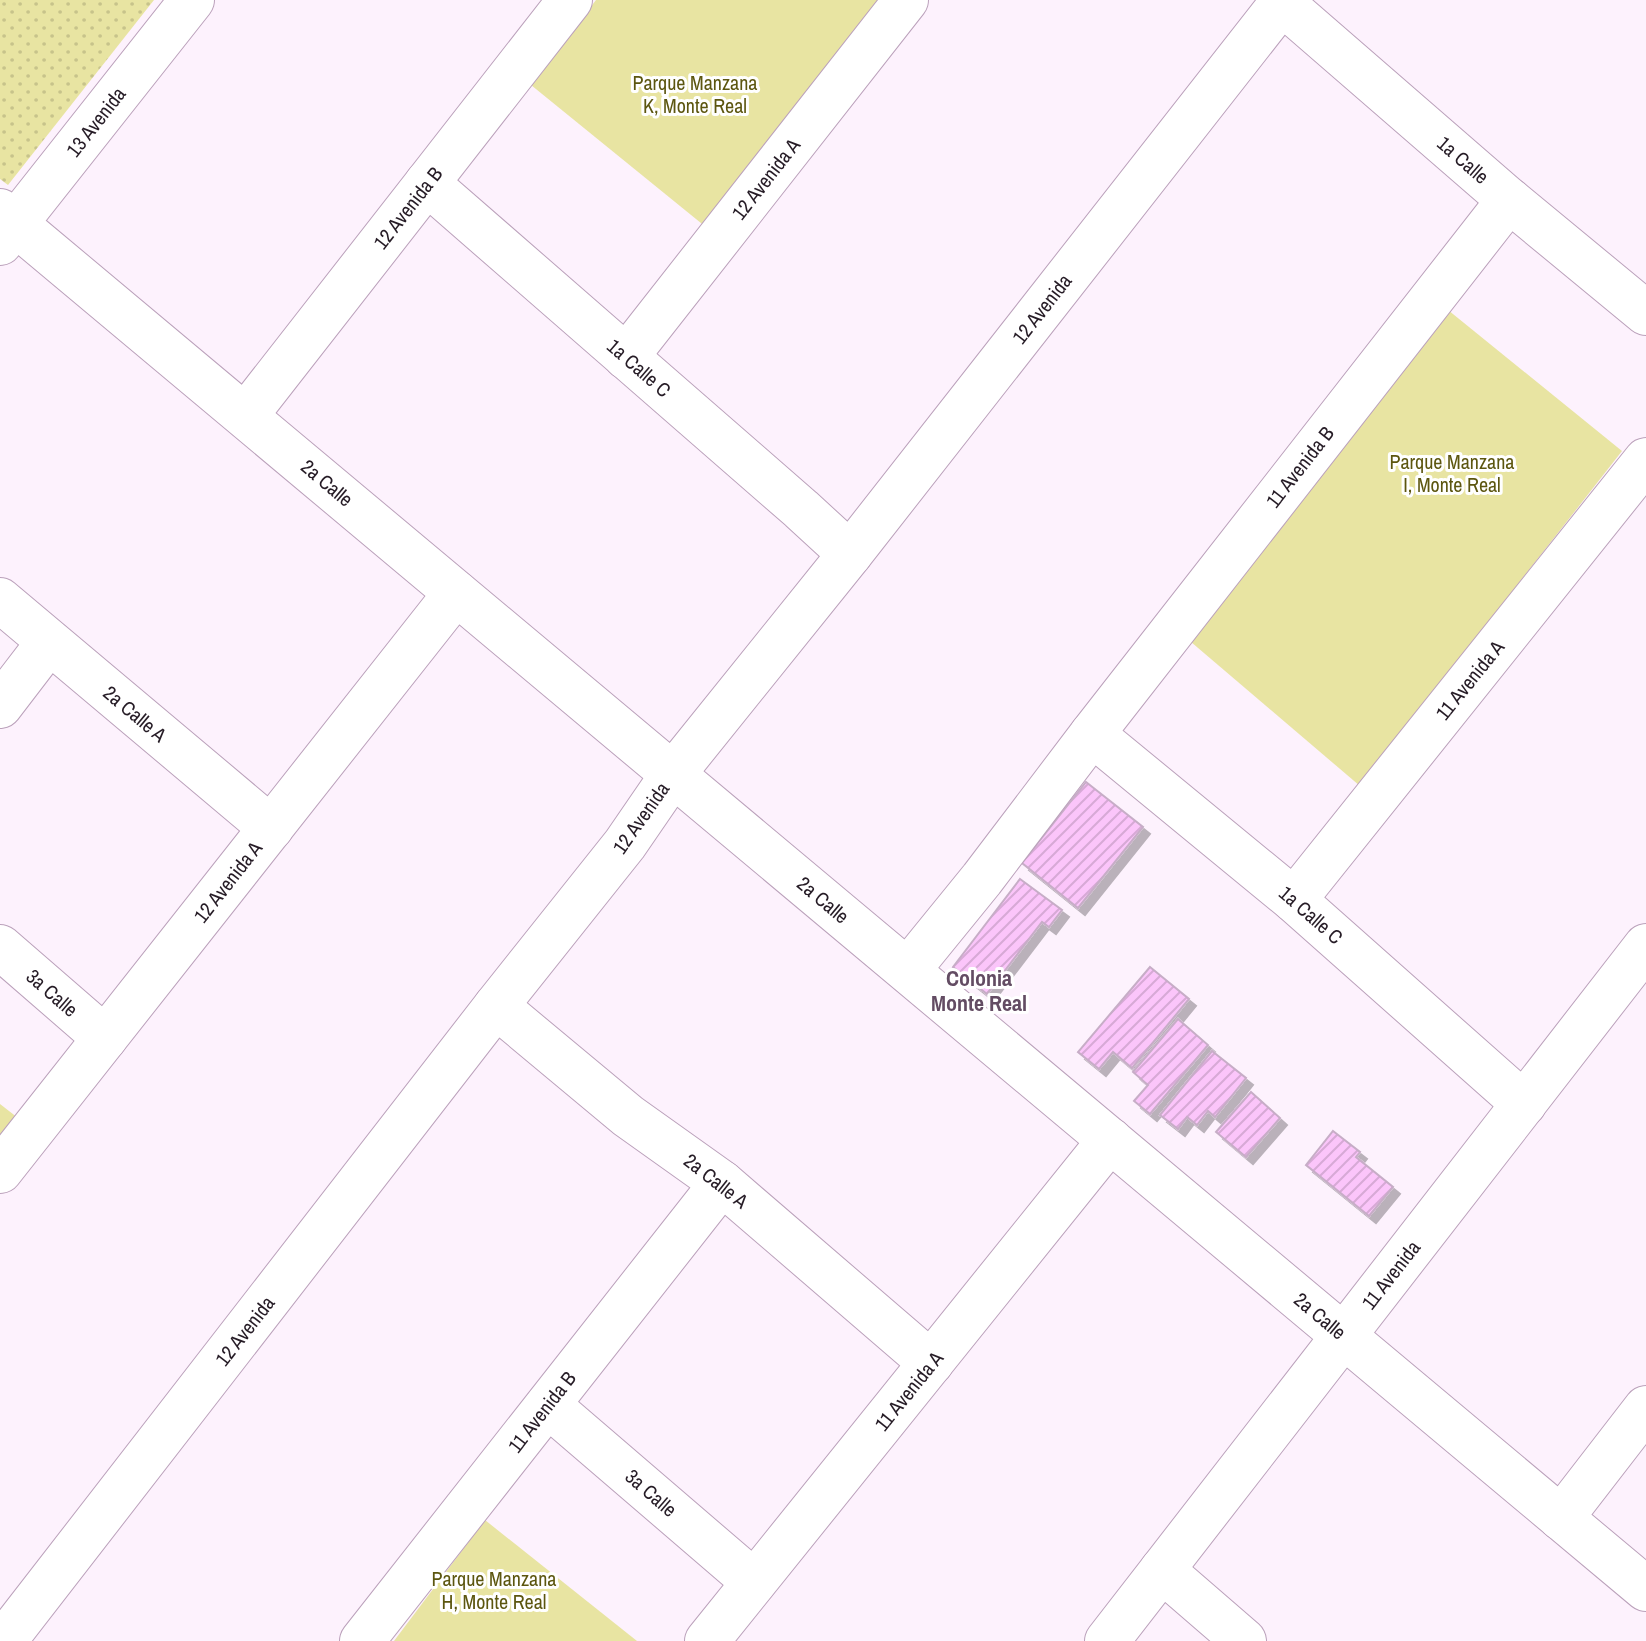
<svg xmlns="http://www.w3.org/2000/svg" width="1646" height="1641" font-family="'Archivo Narrow',sans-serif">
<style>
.grass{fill:url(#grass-dots)}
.park{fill:#e8e4a2}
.building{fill:url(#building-hatch);stroke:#c7adc7;stroke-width:2;filter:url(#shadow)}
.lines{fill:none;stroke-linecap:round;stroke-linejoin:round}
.minor-casing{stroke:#bba1bb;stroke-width:46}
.minor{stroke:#fff;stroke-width:44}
.labels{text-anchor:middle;stroke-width:6;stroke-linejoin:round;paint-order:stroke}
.park-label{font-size:20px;fill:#5c560f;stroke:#fff}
.street-label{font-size:20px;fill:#261c26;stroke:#fff}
.neighbourhood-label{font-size:22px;font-weight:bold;fill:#634c63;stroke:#fff}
</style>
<defs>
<pattern id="grass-dots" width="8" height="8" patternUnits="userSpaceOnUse" patternTransform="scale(2)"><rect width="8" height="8" fill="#e8e4a2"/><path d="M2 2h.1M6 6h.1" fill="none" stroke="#c7c38b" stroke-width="1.8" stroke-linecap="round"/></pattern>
<pattern id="building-hatch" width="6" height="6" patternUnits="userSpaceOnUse" patternTransform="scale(2)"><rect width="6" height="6" fill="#fbc5fa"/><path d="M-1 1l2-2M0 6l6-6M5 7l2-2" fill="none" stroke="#d7a9d6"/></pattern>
<filter id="shadow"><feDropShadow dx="7" dy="7" stdDeviation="0" flood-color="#0004"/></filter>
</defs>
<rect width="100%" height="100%" fill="#fdf2fd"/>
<!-- grass -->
<polygon class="grass" points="0,0 154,0 8,185 0,179"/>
<!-- park -->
<g class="park">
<polygon points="596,0 889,0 712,232 531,85"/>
<polygon points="1432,297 1622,451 1360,786 1184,636"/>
<polygon points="0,1104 18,1118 0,1142"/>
<polygon points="485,1520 637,1641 394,1641"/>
</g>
<!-- building -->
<g class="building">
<polygon points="1086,782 1143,827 1078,908 1022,863"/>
<polygon points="1020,879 1062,910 1049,927 1042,922 987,994 953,967"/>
<polygon points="1150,967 1189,999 1132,1068 1113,1052 1099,1069 1078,1052"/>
<polygon points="1178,1019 1208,1045 1150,1114 1134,1101 1148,1085 1133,1072"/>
<polygon points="1212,1051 1246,1078 1215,1117 1208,1111 1197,1125 1187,1117 1178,1129 1160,1115"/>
<polygon points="1251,1092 1280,1118 1246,1157 1216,1132"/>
<polygon points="1333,1131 1360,1152 1356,1157 1393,1187 1369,1216 1306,1165"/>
</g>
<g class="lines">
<defs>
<g id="minor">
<polyline points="1282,3 1509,200 1646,313"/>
<polyline points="427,183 801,509 850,554"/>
<polyline points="0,211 1646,1589"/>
<polyline points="0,243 192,0"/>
<polyline points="626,357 906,0"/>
<polyline points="246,415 570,0"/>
<polyline points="0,600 271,828"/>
<polyline points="0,706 49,642"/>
<polyline points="1092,734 1294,900 1524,1104"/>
<polyline points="1294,900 1646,460"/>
<polyline points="0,947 105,1038"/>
<polyline points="908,970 982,879 1092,734 1509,200"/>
<polyline points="496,1006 628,1116 722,1183 931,1363"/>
<polyline points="0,1171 456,593"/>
<polyline points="548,1405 754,1582"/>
<polyline points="1561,1518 1646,1408"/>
<polyline points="1162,1570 1244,1641"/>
<polyline points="4,1641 496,1006 625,844 673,774 850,554 1284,0"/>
<polyline points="362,1641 722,1183"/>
<polyline points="707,1641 1110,1140"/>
<polyline points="1107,1641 1646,946"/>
</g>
</defs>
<!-- minor casing -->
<use href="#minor" class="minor-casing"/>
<!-- minor -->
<use href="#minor" class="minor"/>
</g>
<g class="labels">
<!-- park labels -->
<g class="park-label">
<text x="695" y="90">Parque Manzana<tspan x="695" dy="23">K, Monte Real</tspan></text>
<text x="1452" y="469">Parque Manzana<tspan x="1452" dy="23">I, Monte Real</tspan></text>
<text x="494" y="1586">Parque Manzana<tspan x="494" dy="23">H, Monte Real</tspan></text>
</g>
<!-- street labels -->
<g class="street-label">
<text transform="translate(96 122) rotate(-52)" y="7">13 Avenida</text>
<text transform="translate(1463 160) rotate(41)" y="7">1a Calle</text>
<text transform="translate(766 179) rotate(-52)" y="7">12 Avenida A</text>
<text transform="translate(408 208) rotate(-52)" y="7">12 Avenida B</text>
<text transform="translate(1042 309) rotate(-52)" y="7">12 Avenida</text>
<text transform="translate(639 368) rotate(41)" y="7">1a Calle C</text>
<text transform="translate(1300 467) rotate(-52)" y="7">11 Avenida B</text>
<text transform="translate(327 483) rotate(40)" y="7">2a Calle</text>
<text transform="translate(1470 680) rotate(-51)" y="7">11 Avenida A</text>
<text transform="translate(135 714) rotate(40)" y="7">2a Calle A</text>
<text transform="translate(641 818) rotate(-55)" y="7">12 Avenida</text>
<text transform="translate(228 882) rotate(-52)" y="7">12 Avenida A</text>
<text transform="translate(823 900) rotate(40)" y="7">2a Calle</text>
<text transform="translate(1311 915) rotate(41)" y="7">1a Calle C</text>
<text transform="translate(52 993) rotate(41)" y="7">3a Calle</text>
<text transform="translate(716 1181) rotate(38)" y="7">2a Calle A</text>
<text transform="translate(1391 1275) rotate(-52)" y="7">11 Avenida</text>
<text transform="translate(1320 1316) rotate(40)" y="7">2a Calle</text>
<text transform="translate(245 1331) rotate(-52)" y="7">12 Avenida</text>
<text transform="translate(909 1391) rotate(-51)" y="7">11 Avenida A</text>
<text transform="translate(542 1412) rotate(-52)" y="7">11 Avenida B</text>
<text transform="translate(651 1493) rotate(41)" y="7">3a Calle</text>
</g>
<!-- neighbourhood labels -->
<g class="neighbourhood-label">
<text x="979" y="986">Colonia<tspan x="979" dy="25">Monte Real</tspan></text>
</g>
</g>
</svg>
